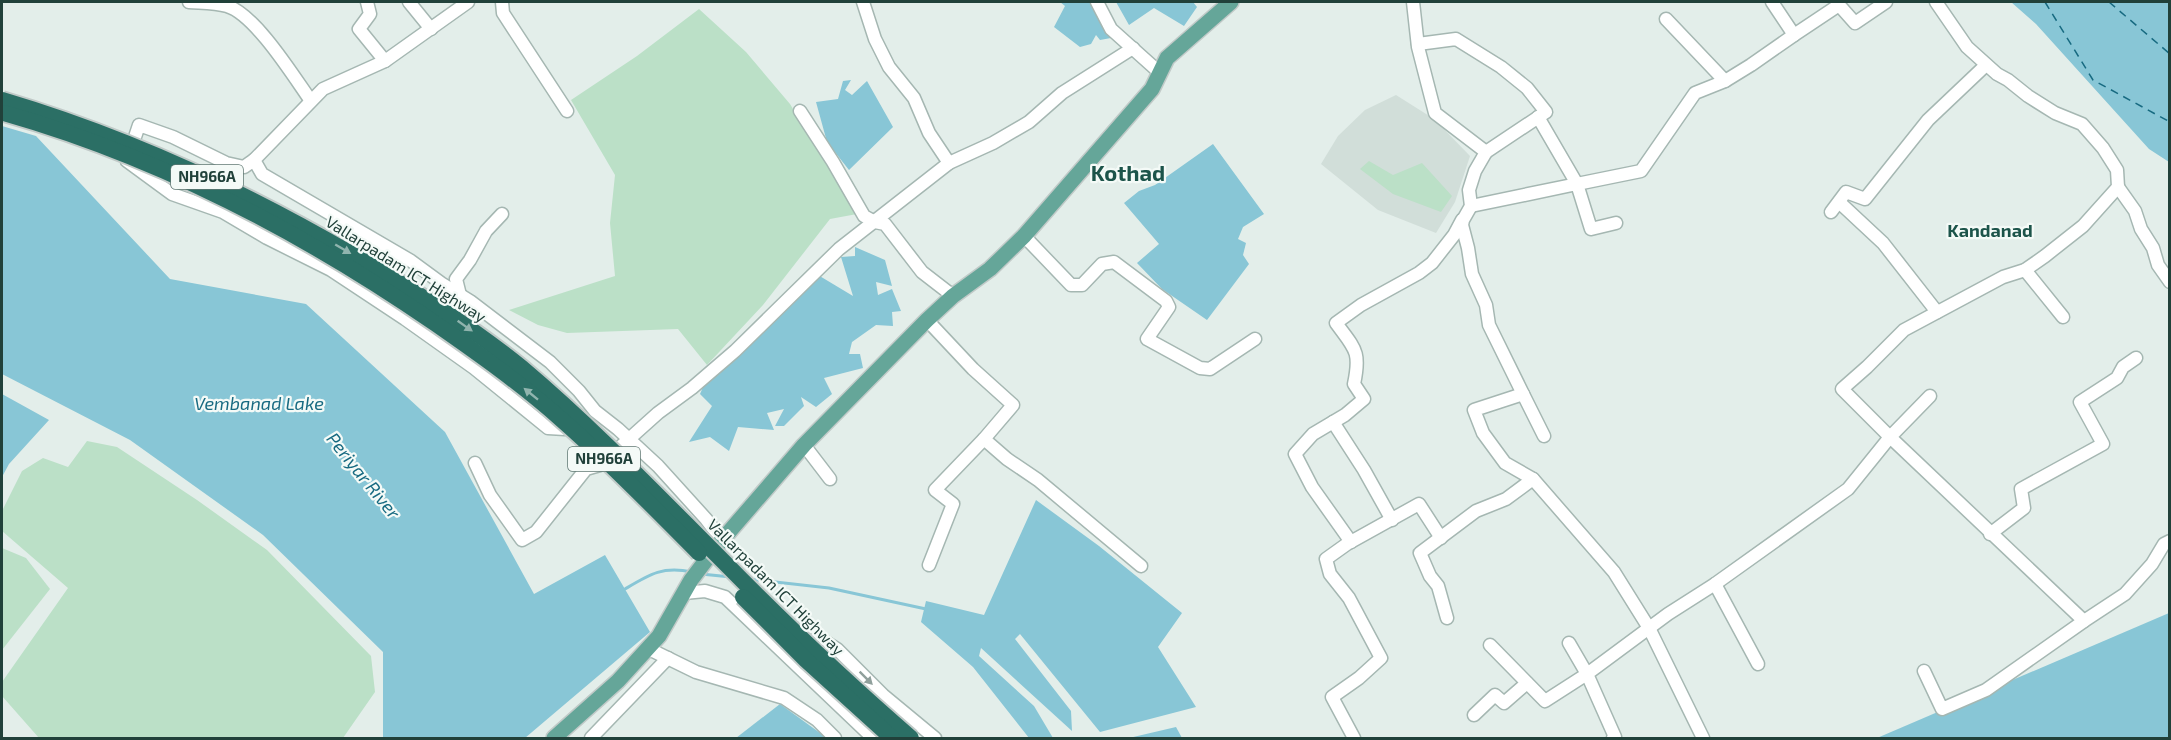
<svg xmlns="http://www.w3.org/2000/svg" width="2171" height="740" font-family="'Exo 2',sans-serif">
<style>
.built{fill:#d1ded9}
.green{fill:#bbe0c7}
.water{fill:#88c6d6}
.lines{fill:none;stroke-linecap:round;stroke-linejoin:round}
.stream{stroke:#88c6d6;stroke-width:3}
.ferry{stroke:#176a81;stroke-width:1.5;stroke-dasharray:8 6;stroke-linecap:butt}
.minor-casing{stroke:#a5b7b2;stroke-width:15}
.major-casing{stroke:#c1cac8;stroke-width:18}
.minor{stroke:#fff;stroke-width:12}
.major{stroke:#65a699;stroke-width:15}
.highway-bridge-casing{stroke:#c1cac8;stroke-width:20;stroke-linecap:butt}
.highway-bridge{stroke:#2b6f65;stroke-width:16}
.oneway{fill:#90b4ae}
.oneway2{fill:#90a09c}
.labels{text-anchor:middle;stroke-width:4.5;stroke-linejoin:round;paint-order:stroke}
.shield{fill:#f4faf7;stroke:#607873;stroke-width:1.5}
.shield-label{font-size:15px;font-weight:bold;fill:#21413a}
.street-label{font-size:16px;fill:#21413a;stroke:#f4faf7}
.neighbourhood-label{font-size:18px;font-weight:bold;fill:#1c544a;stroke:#f4faf7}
.water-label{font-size:18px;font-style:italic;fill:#176a81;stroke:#f4faf7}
.district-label{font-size:22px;font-weight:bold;fill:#1c544a;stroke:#f4faf7}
</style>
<rect width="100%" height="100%" fill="#e3eeea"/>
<!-- built -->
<polygon class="built" points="1396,95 1434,119 1470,156 1455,202 1436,233 1378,210 1321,164 1338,136 1365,110"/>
<!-- green -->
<g class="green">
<polygon points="699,9 746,52 790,104 857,214 830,219 763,305 707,365 678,329 567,333 538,325 509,310 615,276 610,223 615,175 571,100 637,56"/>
<polygon points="1369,161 1393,175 1422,163 1452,196 1441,212 1393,194 1360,169"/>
<polygon points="87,441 117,447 197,500 267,550 371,656 375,692 343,738 39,738 2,696 2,682 68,588 2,531 2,511 22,471 43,458 68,467"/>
<polygon points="2,548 26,558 50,589 2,650"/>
</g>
<!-- water -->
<g class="water">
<polygon points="1060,2 1091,2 1111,38 1100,40 1096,35 1091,44 1080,47 1054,27 1065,6"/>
<polygon points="1116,2 1193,2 1197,7 1184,26 1154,8 1129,25"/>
<polygon points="2011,2 2169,2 2169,162 2149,149 2036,24"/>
<polygon points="851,80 845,90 852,95 867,81 893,127 849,170 827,142 816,102 838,99 843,81"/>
<polygon points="2,126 36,136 170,279 306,304 445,432 534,594 605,555 650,632 525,738 383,738 383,652 263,535 130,440 2,374"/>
<polygon points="1213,144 1264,214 1243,227 1238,239 1246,243 1243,255 1249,264 1207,320 1162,289 1137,263 1159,244 1124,203 1139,191 1155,185"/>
<polygon points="855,247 885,260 892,286 876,282 878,295 892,289 901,311 892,312 893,326 876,325 852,342 849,354 860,354 863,368 824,378 832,394 816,407 801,397 804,406 784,426 775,426 784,409 767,413 774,430 738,427 729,451 710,437 689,442 712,406 700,394 707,378 818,275 853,296 841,257 855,256"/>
<polygon points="2,394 49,420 9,464 2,477"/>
<polygon points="1036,500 1099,546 1182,613 1158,647 1196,707 1100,732 1020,634 1015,639 1071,711 1072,731 981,648 979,656 1034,706 1053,738 1029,738 973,667 921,622 926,601 984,615"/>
<polygon points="2169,613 2169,738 1877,738"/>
<polygon points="780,704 827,738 736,738"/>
<polygon points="1176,727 1182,738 1129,738"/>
</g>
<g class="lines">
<!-- stream -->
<g class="stream">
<polyline points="701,574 731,577"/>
<polyline points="749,579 829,588 926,609"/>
<path d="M625,589C650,574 662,566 692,572"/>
</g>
<!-- ferry -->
<g class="ferry">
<polyline points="2045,2 2093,80 2170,122"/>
<polyline points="2109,2 2170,54"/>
</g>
<defs>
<g id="minor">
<path d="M189,2C202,3 215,3 227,6C255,14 294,77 311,101"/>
<polyline points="367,2 370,14 359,29 385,61"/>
<polyline points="409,2 431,29"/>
<polyline points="468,2 385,61 323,89 254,160 262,174 411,261 441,283 470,301 550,362 579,391 595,411 618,429 658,466 706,519 722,540"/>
<polyline points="502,2 503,13 567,111"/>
<polyline points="863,2 875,39 889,67 914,98 929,133 949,163 993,143 1029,122 1062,93 1133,48"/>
<polyline points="1097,2 1111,29 1159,72"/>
<polyline points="1413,2 1418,47 1435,113 1486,152 1475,171 1469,190 1471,206 1463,220 1462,225 1468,248 1472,274 1486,305 1489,325 1523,394 1474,410 1483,433 1505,463 1533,479 1614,572 1649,628 1703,738"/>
<polyline points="1666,19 1725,81"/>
<polyline points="1794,35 1839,5 1855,23 1886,2"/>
<polyline points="1418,44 1456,39 1501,67 1527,88 1546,112 1486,152"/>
<polyline points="800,111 833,162 864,216 875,222 885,224 922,272 953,296"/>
<polyline points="1538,117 1577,184 1641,171 1695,93 1725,81 1751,65 1794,35 1772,2"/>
<polyline points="254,160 244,167 226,163 173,137 139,125 127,161 172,194 223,212 267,238 331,270 405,319 474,368 548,428 565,429 572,423"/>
<polyline points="2118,187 2135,211 2141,229 2153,248 2158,265 2170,282"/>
<polyline points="1839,202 1883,243 1937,312"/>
<polyline points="1471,206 1577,184 1591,229 1616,223"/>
<polyline points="1831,212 1846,192 1865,199 1928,120 1986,65"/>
<polyline points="1024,236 1071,285 1082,285 1102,264 1114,262 1166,301 1169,307 1147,339 1200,368 1210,369 1255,339"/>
<polyline points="2025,270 2063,317"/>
<polyline points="460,295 456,279 470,260 486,231 502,214"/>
<polyline points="927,320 973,369 1013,405 984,439 935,490 953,504 929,565"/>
<polyline points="1523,394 1544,436"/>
<polyline points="1333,422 1364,470 1392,520"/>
<polyline points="984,439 1007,459 1038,480 1141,566"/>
<polyline points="804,445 830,479"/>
<polyline points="475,463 490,495 522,540 536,532 586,469 600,465 658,413 692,388 735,351 839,249 949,163"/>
<polyline points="1990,534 2024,508 2021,489 2103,444 2080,402 2117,378 2123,367 2136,358"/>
<path d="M1351,542L1312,487L1295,454L1313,434L1345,415L1364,399L1354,384C1361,351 1355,349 1336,323L1361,305L1419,273L1432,263L1454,235L1462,220"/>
<polyline points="1715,584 1758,664"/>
<polyline points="684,593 705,591 725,597 873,738"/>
<polyline points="1447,618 1438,586 1430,576 1420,553 1476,511 1506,499 1533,479"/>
<polyline points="2084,621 2125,594 2152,564 2164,544 2170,541"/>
<polyline points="800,643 821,639 837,649 883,695 935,738"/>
<polyline points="1490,645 1545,701 1587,674 1569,643"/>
<polyline points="647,648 696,672 784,698 817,720 835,738"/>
<polyline points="1924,671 1942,709 1986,690 2084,621 1890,437 1930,396"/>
<polyline points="1474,715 1495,695 1504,703 1527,683"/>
<polyline points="591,738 668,658"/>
<polyline points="1354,738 1332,697 1359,678 1381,658 1349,598 1330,574 1326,559 1347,544 1419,504 1441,538"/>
<polyline points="1613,738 1615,737 1587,674 1668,614 1715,584 1848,489 1890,437 1842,389 1867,367 1904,330 2003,277 2025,270 2045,256 2083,226 2118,187 2117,170 2103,148 2082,124 2055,113 2028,96 2008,80 1997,74 1967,47 1936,2"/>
</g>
<polyline id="major" points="554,738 618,681 659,636 691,580 716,547 804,445 927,320 953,296 990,269 1024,236 1152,89 1167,58 1231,2"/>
</defs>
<!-- minor casing -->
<use href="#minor" class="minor-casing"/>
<!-- major casing -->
<use href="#major" class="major-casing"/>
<!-- minor -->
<use href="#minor" class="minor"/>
<!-- major -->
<use href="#major" class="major"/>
<defs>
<g id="highway-bridge">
<path d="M2,100C127,137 240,189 353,255C411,289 469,325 522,368C593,428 656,494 722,560C783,622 846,682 911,738"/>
<path d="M4,113C159,157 304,233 436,324C479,354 523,385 562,420C610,462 654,508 699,553"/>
<polyline points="743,597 806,660 892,738"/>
</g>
</defs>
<!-- highway-bridge casing -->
<use href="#highway-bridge" class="highway-bridge-casing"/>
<!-- highway-bridge -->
<use href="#highway-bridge" class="highway-bridge"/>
</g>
<!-- one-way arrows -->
<defs><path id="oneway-solid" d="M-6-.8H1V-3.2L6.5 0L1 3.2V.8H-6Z" transform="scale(1.5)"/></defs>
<g class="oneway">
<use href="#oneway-solid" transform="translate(343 249) rotate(30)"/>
<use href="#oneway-solid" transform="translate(465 326) rotate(35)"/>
<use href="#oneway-solid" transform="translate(531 394) rotate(-141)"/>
</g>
<use class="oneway2" href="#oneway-solid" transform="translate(866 678) rotate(45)"/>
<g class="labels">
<!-- shield labels -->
<g class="shield">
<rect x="171" y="165" width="72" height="24" rx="4.5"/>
<rect x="568" y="447" width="72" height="24" rx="4.5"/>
</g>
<g class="shield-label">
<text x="207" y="182">NH966A</text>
<text x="604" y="464">NH966A</text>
</g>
<!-- street labels -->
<g class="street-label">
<text transform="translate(406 269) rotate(32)" y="6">Vallarpadam ICT Highway</text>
<text transform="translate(776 587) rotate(45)" y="6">Vallarpadam ICT Highway</text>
</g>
<!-- neighbourhood labels -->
<g class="neighbourhood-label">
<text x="1990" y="237">Kandanad</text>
</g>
<!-- water labels -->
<g class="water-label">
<text x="259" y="410">Vembanad Lake</text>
<text transform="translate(363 476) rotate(51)" y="6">Periyar River</text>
</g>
<!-- district labels -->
<g class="district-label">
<text x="1128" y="181">Kothad</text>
</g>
</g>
<!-- border -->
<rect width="2171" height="740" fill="none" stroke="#21413a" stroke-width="6"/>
</svg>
